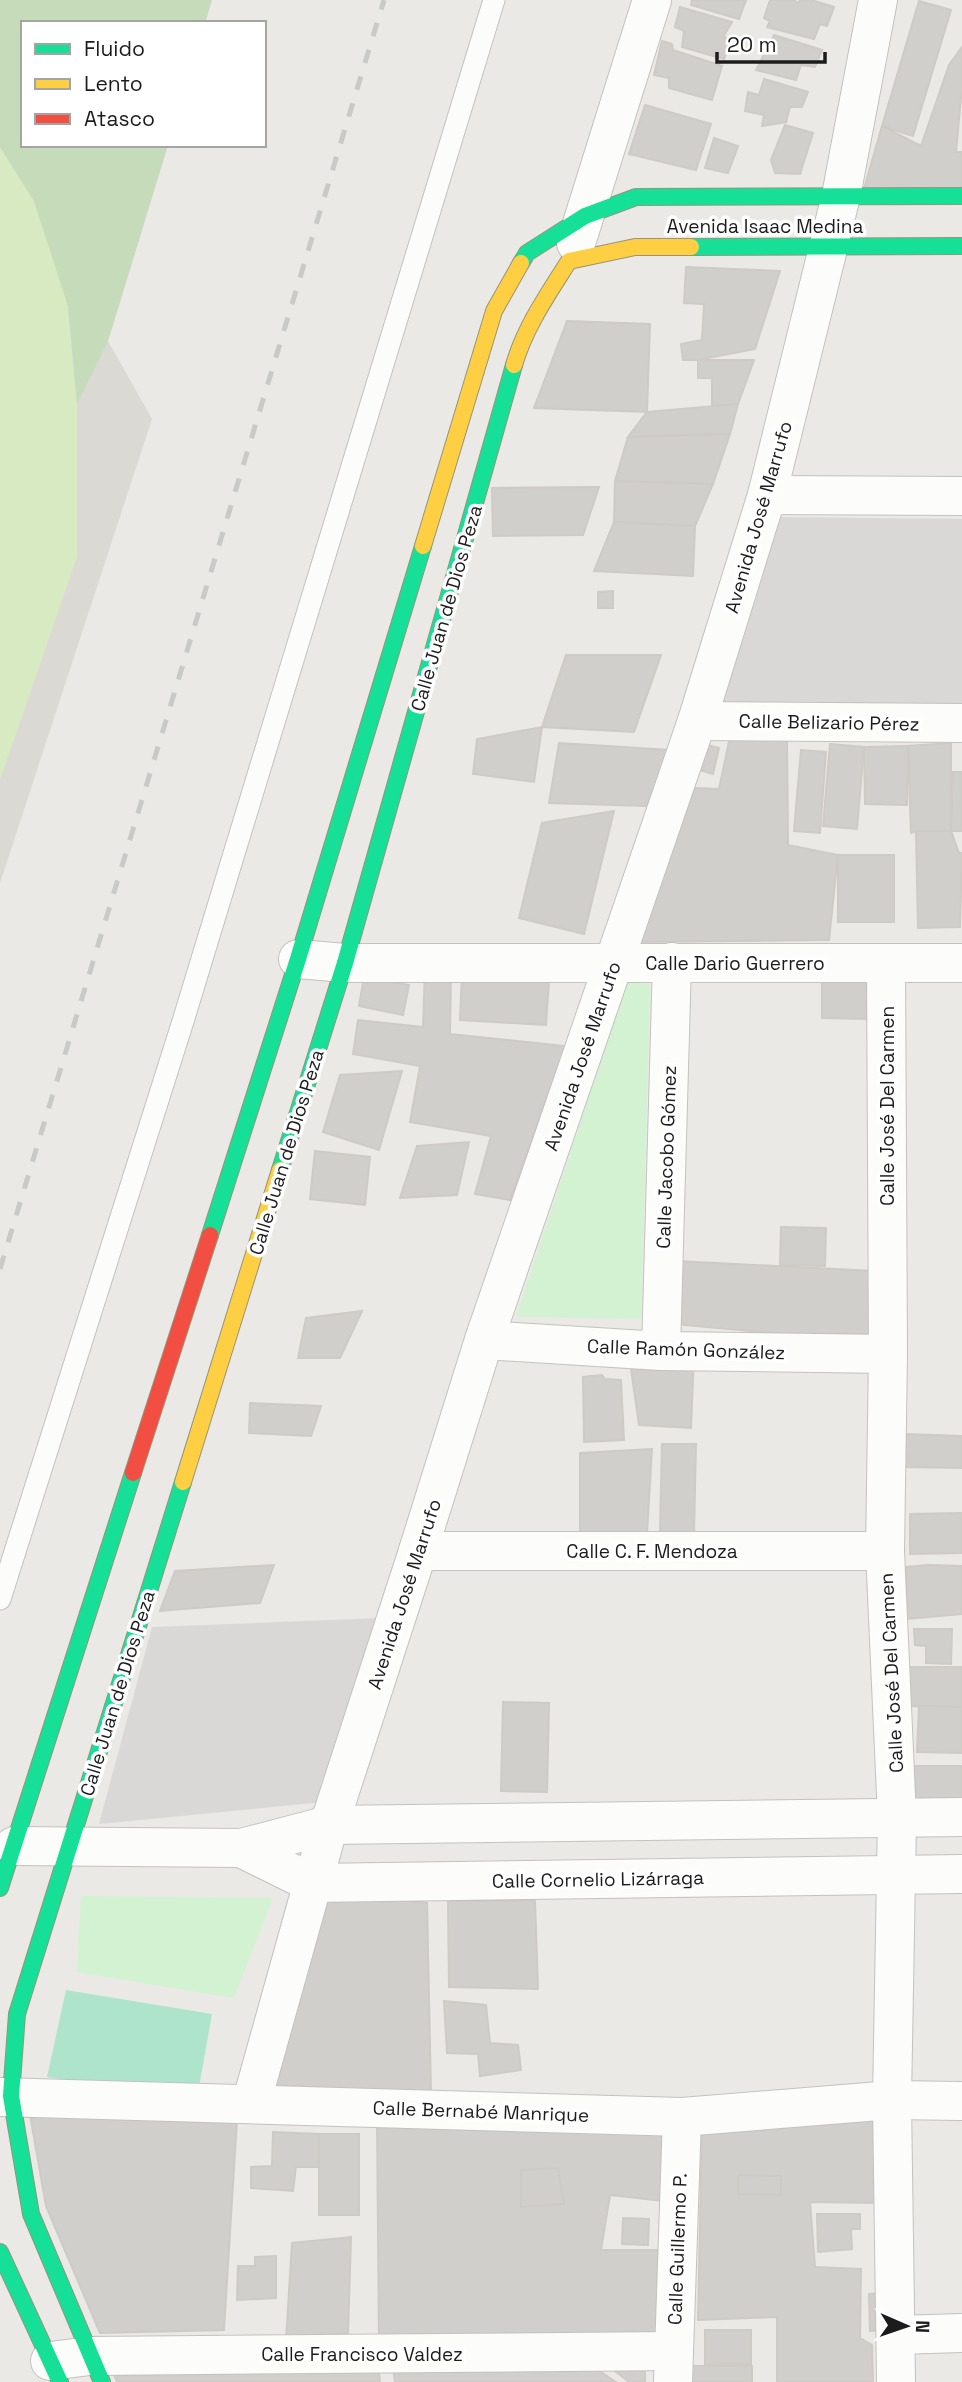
<svg xmlns="http://www.w3.org/2000/svg" width="962" height="2382" font-family="'Space Grotesk',sans-serif">
<style>
.residential{fill:#dad8d6}
.airport{fill:#dbd9d4}
.grass{fill:#d8eac2}
.forest{fill:#c6dbb9}
.park{fill:#d2f2d1}
.pitch{fill:#aee4cc}
.building{fill:#d1cfcc;stroke:#cecac6;stroke-width:2}
.lines{fill:none;stroke-linecap:round;stroke-linejoin:round}
.lane-casing{stroke:#c3c2c1;stroke-width:23}
.street-casing{stroke:#c3c2c1;stroke-width:40}
.fast-casing{stroke:#94957c;stroke-width:18}
.slow-casing{stroke:#94957c;stroke-width:18}
.jam-casing{stroke:#94957c;stroke-width:18}
.lane{stroke:#fcfcfb;stroke-width:21}
.street{stroke:#fcfcfb;stroke-width:38}
.fast{stroke:#16e098;stroke-width:16}
.slow{stroke:#ffcf43;stroke-width:16}
.jam{stroke:#f24e42;stroke-width:16}
.rail{stroke:#c9c9c8;stroke-width:5;stroke-dasharray:14 14;stroke-linecap:butt}
.labels{text-anchor:middle;stroke-width:7;stroke-linejoin:round;paint-order:stroke}
.street-label{font-size:19px;fill:#1c1c1c;stroke:#fff}
</style>
<rect width="100%" height="100%" fill="#ebe9e5"/>
<!-- residential -->
<g class="residential">
<polygon points="777,517 962,519 962,705 716,707"/>
<polygon points="379,1618 324,1802 99,1824 152,1627"/>
</g>
<!-- airport -->
<polygon class="airport" points="0,0 212,0 205,23 23,23 23,145 168,145 108,341 152,419 0,883"/>
<!-- grass -->
<polygon class="grass" points="0,147 34,201 68,306 77,404 77,557 0,780"/>
<!-- forest -->
<polygon class="forest" points="0,0 212,0 205,23 23,23 23,145 168,145 108,341 77,404 68,306 34,201 0,147"/>
<!-- park -->
<g class="park">
<polygon points="627,983 650,984 641,1319 516,1317"/>
<polygon points="81,1896 273,1898 234,1998 77,1972"/>
</g>
<!-- pitch -->
<polygon class="pitch" points="66,1990 212,2014 197,2098 47,2077"/>
<!-- building -->
<g class="building">
<polygon points="692,0 746,0 739,19 691,5"/>
<polygon points="770,0 793,0 799,3 800,0 811,0 834,7 827,26 820,24 814,39 767,27 770,21 764,18"/>
<polygon points="919,1 951,10 913,136 882,126"/>
<polygon points="680,7 732,22 723,37 732,39 724,59 682,47 684,31 675,27"/>
<polygon points="774,35 822,50 815,67 801,65 796,80 756,70"/>
<polygon points="662,41 672,44 673,50 722,66 712,100 669,88 669,78 654,75"/>
<polygon points="962,47 962,87 956,152 962,152 962,188 864,189 882,126 921,146 949,65"/>
<polygon points="764,79 808,92 802,107 790,107 786,122 762,126 764,115 745,111 748,92 759,95"/>
<polygon points="645,105 711,124 696,170 629,154"/>
<polygon points="785,125 813,133 800,174 775,173 771,160"/>
<polygon points="714,138 738,146 728,173 705,168"/>
<polygon points="686,267 780,271 755,349 698,360 683,360 681,344 702,340 704,304 684,303"/>
<polygon points="567,321 650,324 647,412 534,408"/>
<polygon points="698,360 754,360 738,404 712,405 712,378 698,378"/>
<polygon points="738,404 730,434 628,437 647,412"/>
<polygon points="730,434 713,484 615,481 628,437"/>
<polygon points="615,481 713,484 695,526 614,522"/>
<polygon points="599,487 583,535 493,536 492,488"/>
<polygon points="614,522 695,526 693,576 594,571"/>
<polygon points="613,591 613,608 598,608 598,592"/>
<polygon points="566,655 661,655 634,732 542,727"/>
<polygon points="542,727 534,782 473,774 477,739"/>
<polygon points="731,732 787,737 788,845 838,855 829,940 636,942 695,788 719,789"/>
<polygon points="559,743 669,750 647,806 549,803"/>
<polygon points="700,743 719,748 713,774 693,768"/>
<polygon points="951,743 951,831 916,831 911,833 908,746"/>
<polygon points="830,744 864,747 857,829 823,826"/>
<polygon points="908,746 907,805 865,804 864,747"/>
<polygon points="801,750 826,752 820,833 794,831"/>
<polygon points="953,772 962,772 962,831 951,831"/>
<polygon points="614,811 584,934 519,918 542,823"/>
<polygon points="916,831 951,831 959,853 962,853 960,927 918,928"/>
<rect x="838" y="855" width="56" height="67"/>
<polygon points="425,971 451,972 450,1034 565,1046 510,1200 475,1194 491,1136 410,1122 420,1066 353,1054 358,1020 423,1027"/>
<polygon points="462,975 549,980 546,1025 460,1020"/>
<polygon points="364,977 409,985 403,1015 359,1006"/>
<polygon points="822,980 868,981 867,1019 822,1018"/>
<polygon points="402,1071 379,1150 323,1132 340,1075"/>
<polygon points="469,1142 457,1195 400,1198 417,1146"/>
<polygon points="315,1151 370,1157 365,1205 310,1199"/>
<polygon points="781,1227 826,1228 825,1266 780,1265"/>
<polygon points="677,1261 873,1271 871,1342 675,1324"/>
<polygon points="362,1311 340,1358 298,1358 306,1318"/>
<polygon points="694,1353 691,1428 639,1425 629,1355"/>
<polygon points="602,1375 605,1379 621,1380 624,1440 584,1442 583,1377"/>
<polygon points="250,1403 321,1406 311,1436 249,1433"/>
<polygon points="904,1434 962,1436 962,1468 903,1467"/>
<polygon points="662,1444 696,1444 694,1533 660,1532"/>
<polygon points="652,1449 647,1533 580,1532 580,1453"/>
<polygon points="962,1513 962,1553 910,1554 910,1514"/>
<polygon points="274,1565 260,1603 160,1611 175,1571"/>
<polygon points="929,1565 962,1566 962,1614 907,1619 906,1567"/>
<polygon points="914,1629 952,1629 951,1664 926,1663 926,1646 915,1645"/>
<polygon points="907,1667 962,1667 962,1707 904,1706"/>
<polygon points="503,1702 549,1703 547,1792 501,1791"/>
<polygon points="919,1706 962,1707 962,1753 917,1752"/>
<polygon points="909,1766 962,1766 962,1801 911,1800"/>
<polygon points="328,1891 427,1903 431,2092 266,2091"/>
<polygon points="448,1901 535,1901 538,1989 449,1987"/>
<polygon points="444,2001 486,2005 490,2043 518,2045 521,2070 480,2076 478,2054 447,2053"/>
<polygon points="29,2109 237,2119 224,2330 100,2333 46,2206"/>
<polygon points="875,2118 877,2203 810,2202 815,2267 861,2269 860,2338 872,2345 873,2382 777,2382 777,2317 698,2320 702,2127"/>
<polygon points="377,2121 665,2134 663,2201 610,2195 601,2250 661,2250 658,2337 379,2342"/>
<polygon points="273,2132 319,2134 319,2167 296,2167 293,2191 251,2188 251,2167 272,2166"/>
<rect x="319" y="2134" width="40" height="81"/>
<polygon points="558,2168 564,2204 521,2207 521,2170"/>
<polygon points="738,2175 781,2176 781,2195 738,2194"/>
<polygon points="817,2214 860,2214 860,2229 851,2229 852,2249 818,2252"/>
<polygon points="623,2218 649,2219 648,2245 622,2244"/>
<polygon points="351,2237 348,2333 286,2340 292,2243"/>
<polygon points="276,2256 276,2298 237,2300 238,2266 255,2266 255,2257"/>
<polygon points="884,2293 884,2330 870,2331 869,2294"/>
<polygon points="705,2330 751,2330 751,2364 705,2365"/>
<rect x="686" y="2366" width="66" height="16"/>
<polygon points="111,2367 379,2371 380,2382 117,2382"/>
<polygon points="610,2367 645,2367 645,2382 629,2382"/>
<polygon points="393,2368 595,2368 616,2382 395,2382"/>
</g>
<g class="lines">
<defs>
<polyline id="lane" points="0,1599 184,1018 494,0"/>
<g id="street">
<polyline points="576,243 652,0"/>
<polyline points="767,495 962,496"/>
<polyline points="697,721 962,723"/>
<polyline points="298,959 345,963 962,963"/>
<polyline points="886,964 888,1354 885,1551 897,1818 892,2100 896,2382"/>
<polyline points="484,1340 661,1351 888,1354"/>
<polyline points="661,1351 672,962"/>
<polyline points="418,1551 885,1551"/>
<polyline points="14,1846 241,1848 329,1825 962,1817"/>
<polyline points="241,1848 312,1883 962,1874"/>
<polyline points="0,2097 682,2117 892,2100 962,2101"/>
<polyline points="251,2104 329,1825 418,1551 484,1340 697,721 767,495 841,196 878,0"/>
<polyline points="896,2335 962,2333"/>
<polyline points="50,2361 90,2356 674,2351"/>
<polyline points="673,2382 682,2117"/>
</g>
<g id="fast">
<polyline points="691,247 962,246"/>
<polyline points="521,263 527,253 585,216 636,197 962,196"/>
<polyline points="280,1170 345,963 514,365"/>
<polyline points="210,1235 298,959 423,546"/>
<polyline points="0,1888 133,1473"/>
<polyline points="0,2252 60,2382"/>
<polyline points="102,2382 31,2214 11,2096 17,2014 183,1482"/>
</g>
<g id="slow">
<path d="M514,365C525,327 548,294 569,261L635,247H691"/>
<polyline points="423,546 494,311 521,263"/>
<polyline points="183,1482 280,1170"/>
</g>
<polyline id="jam" points="133,1473 210,1235"/>
</defs>
<!-- lane casing -->
<use href="#lane" class="lane-casing"/>
<!-- street casing -->
<use href="#street" class="street-casing"/>
<!-- fast casing -->
<use href="#fast" class="fast-casing"/>
<!-- slow casing -->
<use href="#slow" class="slow-casing"/>
<!-- jam casing -->
<use href="#jam" class="jam-casing"/>
<!-- lane -->
<use href="#lane" class="lane"/>
<!-- street -->
<use href="#street" class="street"/>
<!-- fast -->
<use href="#fast" class="fast"/>
<!-- slow -->
<use href="#slow" class="slow"/>
<!-- jam -->
<use href="#jam" class="jam"/>
<!-- rail -->
<polyline class="rail" points="0,1269 384,0"/>
</g>
<g class="labels">
<!-- street labels -->
<g class="street-label">
<text x="765" y="233">Avenida Isaac Medina</text>
<text transform="translate(758 517) rotate(-74)" y="7">Avenida José Marrufo</text>
<text transform="translate(446 608) rotate(-74)" y="7">Calle Juan de Dios Peza</text>
<text transform="translate(829 722) rotate(1)" y="7">Calle Belizario Pérez</text>
<text x="735" y="970">Calle Dario Guerrero</text>
<text transform="translate(582 1056) rotate(-71)" y="7">Avenida José Marrufo</text>
<text transform="translate(887 1106) rotate(-90)" y="7">Calle José Del Carmen</text>
<text transform="translate(286 1152) rotate(-73)" y="7">Calle Juan de Dios Peza</text>
<text transform="translate(666 1157) rotate(-88)" y="7">Calle Jacobo Gómez</text>
<text transform="translate(686 1349) rotate(2)" y="7">Calle Ramón González</text>
<text x="652" y="1558">Calle C. F. Mendoza</text>
<text transform="translate(404 1594) rotate(-72)" y="7">Avenida José Marrufo</text>
<text transform="translate(891 1673) rotate(-93)" y="7">Calle José Del Carmen</text>
<text transform="translate(117 1693) rotate(-73)" y="7">Calle Juan de Dios Peza</text>
<text transform="translate(598 1879) rotate(-1)" y="7">Calle Cornelio Lizárraga</text>
<text transform="translate(481 2111) rotate(2)" y="7">Calle Bernabé Manrique</text>
<text transform="translate(677 2249) rotate(-88)" y="7">Calle Guillermo P.</text>
<text x="362" y="2361">Calle Francisco Valdez</text>
</g>
</g>
<!-- legend -->
<rect x="21" y="21" width="245" height="126" fill="#ffffff" stroke="#a4a4a4" stroke-width="2"/>
<rect x="35" y="44" width="35" height="10" fill="#16e098" stroke="#a4a4a4" stroke-width="2"/>
<text x="84" y="56" font-size="21" fill="#1c1c1c">Fluido</text>
<rect x="35" y="79" width="35" height="10" fill="#ffcf43" stroke="#a4a4a4" stroke-width="2"/>
<text x="84" y="91" font-size="21" fill="#1c1c1c">Lento</text>
<rect x="35" y="114" width="35" height="10" fill="#f24e42" stroke="#a4a4a4" stroke-width="2"/>
<text x="84" y="126" font-size="21" fill="#1c1c1c">Atasco</text>
<!-- north arrow -->
<g transform="translate(906 2326) rotate(92)" stroke="#ffffff" stroke-width="5" paint-order="stroke">
<path d="M0-5L12 26L0 18L-12 26Z" fill="#1c1c1c"/>
<text y="-10" font-size="19" font-weight="bold" text-anchor="middle" fill="#1c1c1c">N</text>
</g>
<!-- scale -->
<path d="M717 52v10h108v-10" fill="none" stroke="#1c1c1c" stroke-width="3.5"/>
<text x="727" y="52" font-size="21" fill="#1c1c1c" stroke="#ffffff" stroke-width="5" paint-order="stroke">20 m</text>
</svg>
